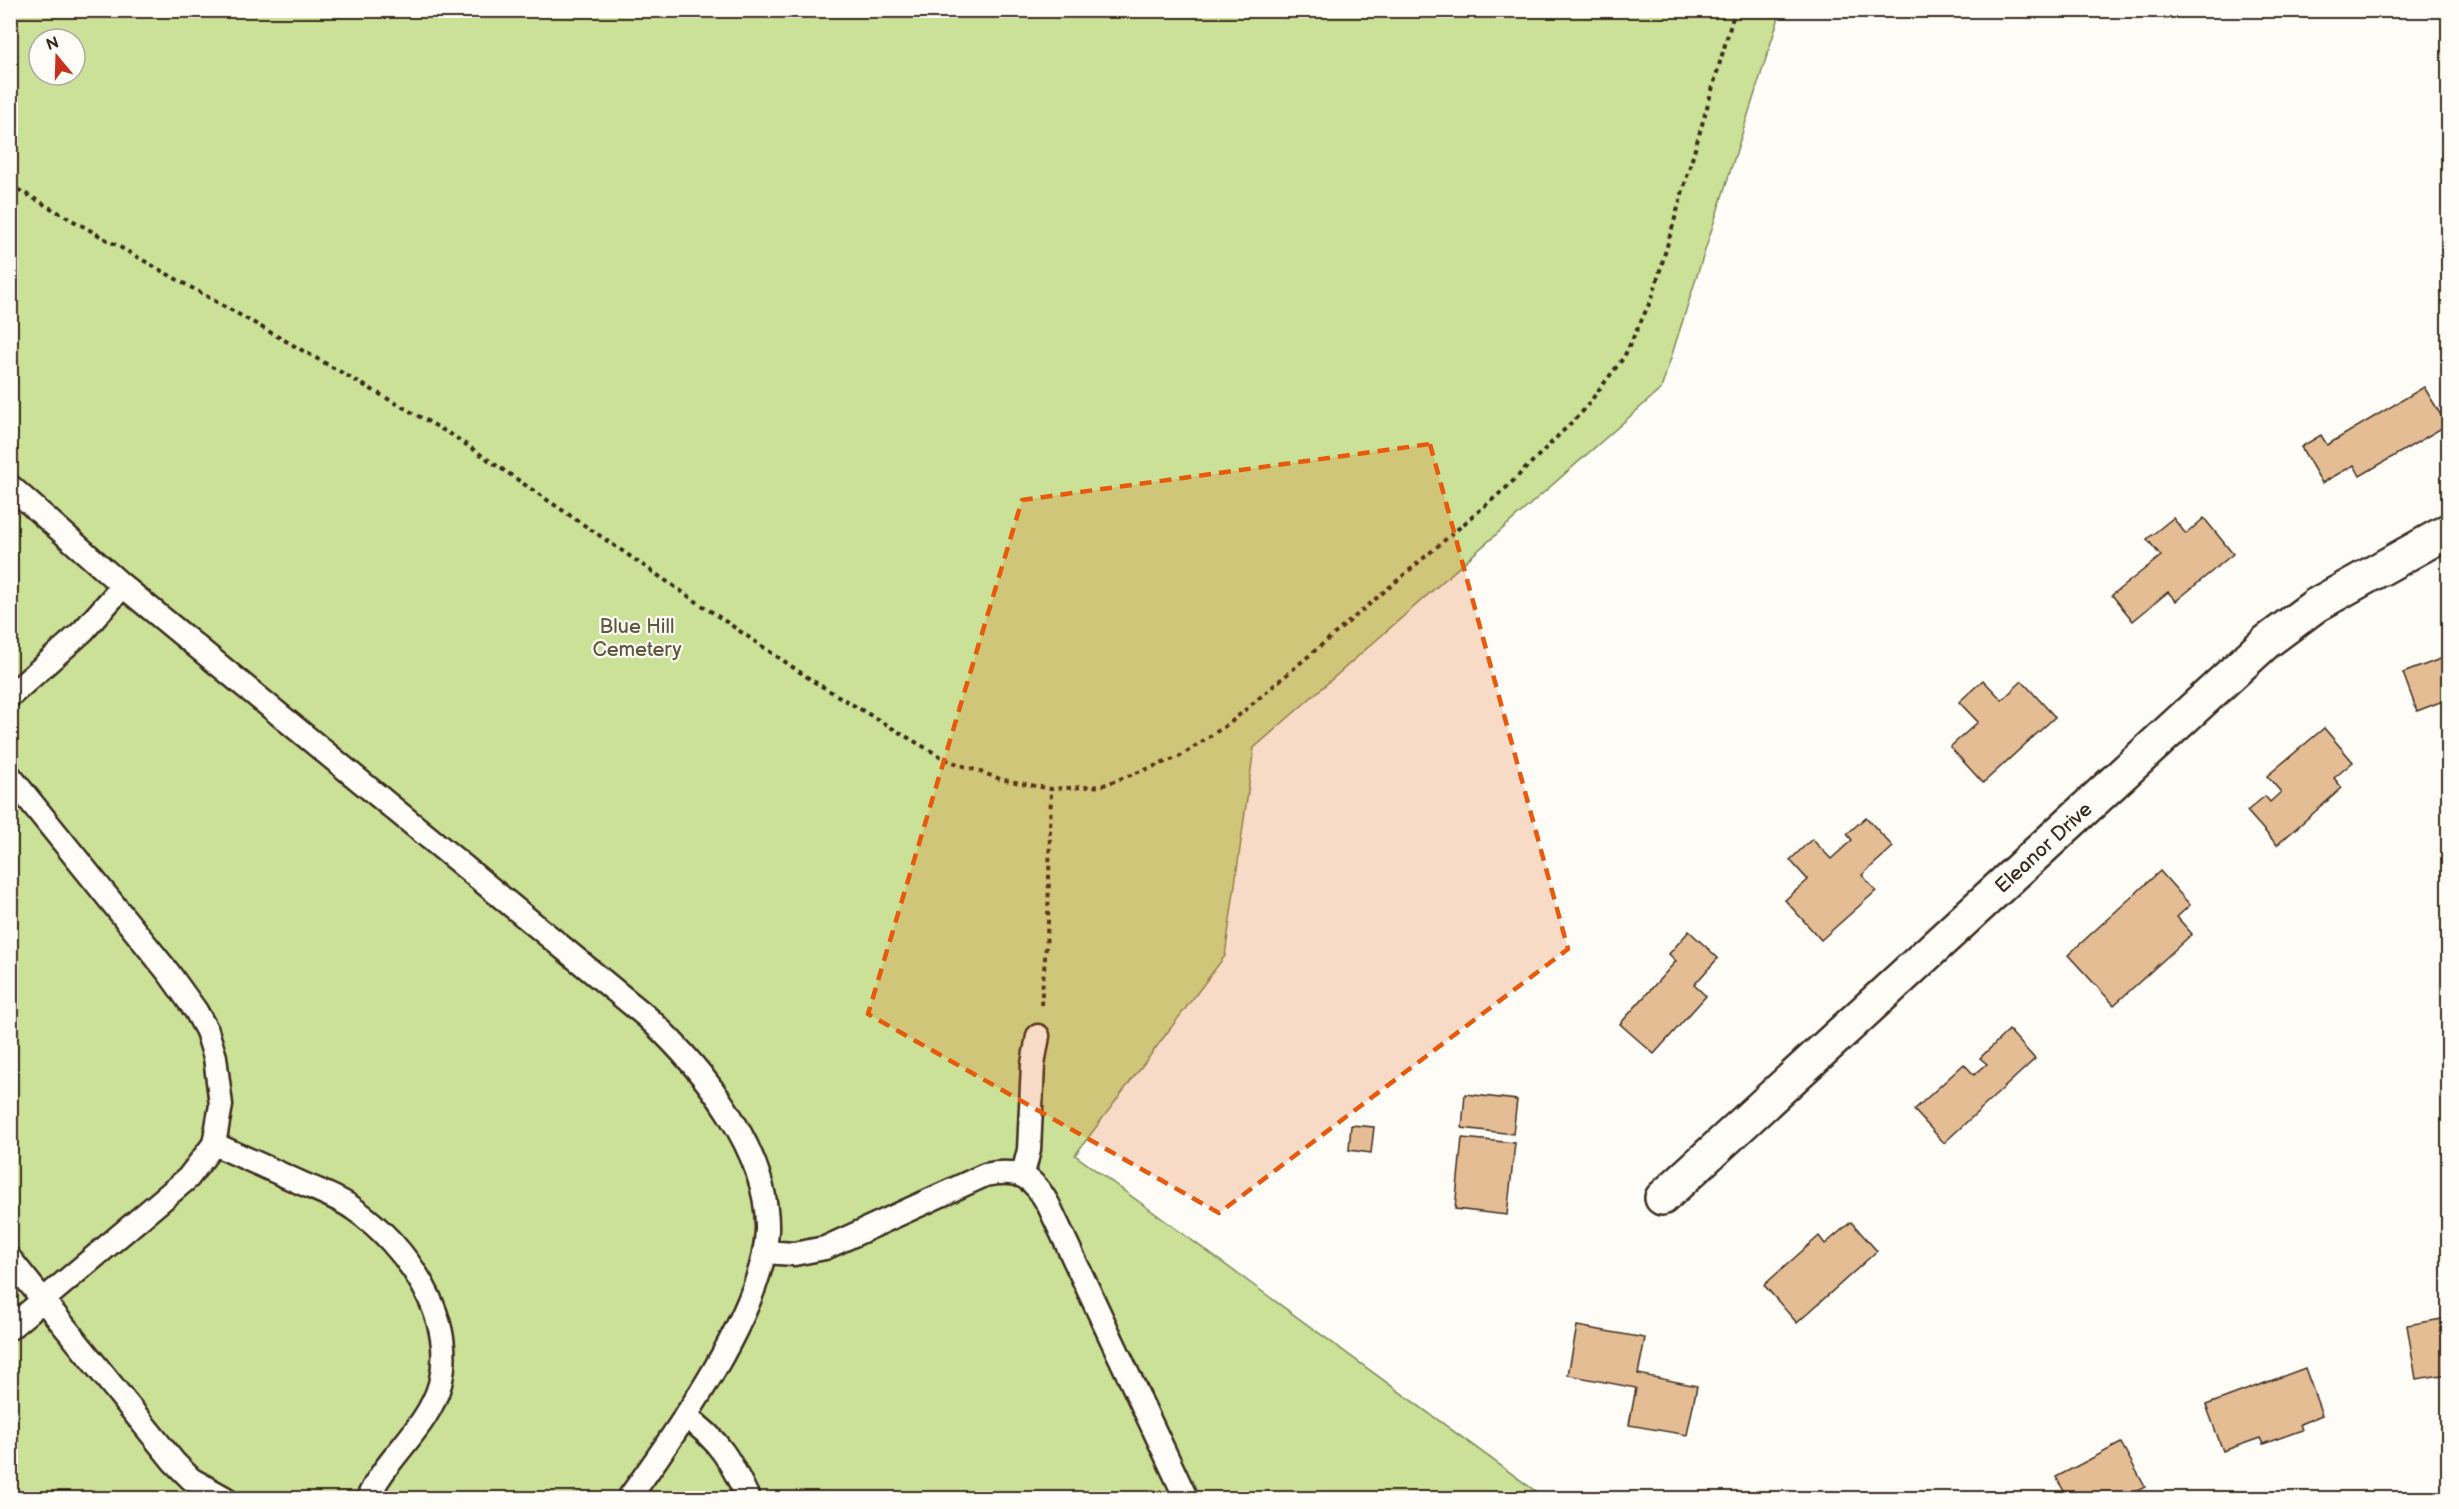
<svg xmlns="http://www.w3.org/2000/svg" width="2459" height="1509" font-family="'Balsamiq Sans',sans-serif">
<style>
.green{fill:#cae197;stroke:#82865a;stroke-width:1.5;fill-rule:evenodd}
.building{fill:#e4bd94;stroke:#3b2a1e;stroke-width:1.5}
.lines{fill:none;stroke-linecap:round;stroke-linejoin:round}
.lane-casing{stroke:#3b2a1e;stroke-width:27}
.street-casing{stroke:#3b2a1e;stroke-width:38}
.path{stroke:#3b2a1e;stroke-width:4;stroke-dasharray:4.5 4.5;stroke-linecap:butt}
.lane{stroke:#fdfcf7;stroke-width:22}
.street{stroke:#fdfcf7;stroke-width:33}
.marked{fill:#e8590c;fill-opacity:0.2;stroke:#e8590c;stroke-width:4.5;stroke-dasharray:12 8;stroke-linejoin:round}
.labels{text-anchor:middle;stroke-width:4.5;stroke-linejoin:round;paint-order:stroke}
.park-label{font-size:20px;fill:#5f583c;stroke:#fdfcf7}
.street-label{font-size:20px;fill:#3b2a1e;stroke:#fdfcf7}
</style>
<rect width="100%" height="100%" fill="#fdfcf7"/>
<filter id="ink" filterUnits="userSpaceOnUse"><feTurbulence type="fractalNoise" baseFrequency=".0167" numOctaves="2"/><feDisplacementMap in="SourceGraphic" scale="12" xChannelSelector="R" yChannelSelector="G"/><feConvolveMatrix kernelMatrix="1 2 1 2 8 2 1 2 1" color-interpolation-filters="sRGB"/></filter>
<g filter="url(#ink)">
<!-- green -->
<path class="green" d="M10,11H1781L1661,389L1254,748L1225,956L1075,1155L1545,1498H11ZM39,39H75V75H39Z"/>
<!-- building -->
<g class="building">
<polygon points="2424,387 2447,425 2360,476 2354,465 2322,483 2301,447 2321,435 2327,445"/>
<polygon points="2173,518 2186,534 2204,518 2233,554 2176,601 2168,592 2133,621 2112,595 2161,556 2147,539"/>
<polygon points="2443,658 2448,669 2448,699 2417,711 2403,673"/>
<polygon points="1983,680 2002,700 2022,681 2055,717 1983,783 1950,747 1978,722 1959,702"/>
<polygon points="2324,728 2353,762 2334,778 2342,788 2277,845 2247,811 2265,796 2270,802 2281,792 2267,776"/>
<polygon points="1866,817 1893,847 1862,875 1876,891 1821,940 1785,900 1808,880 1790,860 1812,839 1831,859 1852,840 1847,834"/>
<polygon points="2160,871 2190,905 2177,917 2192,934 2114,1005 2068,955"/>
<polygon points="1689,931 1718,958 1694,985 1706,996 1654,1054 1620,1024 1676,961 1669,954"/>
<polygon points="2009,1030 2035,1059 1944,1143 1914,1110 1964,1064 1974,1075 1987,1064 1980,1058"/>
<polygon points="1465,1094 1517,1100 1513,1134 1462,1128"/>
<polygon points="1351,1125 1374,1127 1371,1153 1349,1150"/>
<polygon points="1462,1138 1515,1143 1507,1215 1455,1209"/>
<polygon points="1851,1222 1877,1251 1797,1323 1764,1285 1819,1236 1825,1244"/>
<polygon points="2448,1318 2448,1374 2416,1379 2407,1325"/>
<polygon points="1577,1326 1645,1338 1638,1374 1697,1386 1687,1435 1629,1425 1636,1388 1568,1375"/>
<polygon points="2305,1368 2322,1415 2300,1424 2302,1430 2263,1444 2260,1438 2223,1451 2206,1405"/>
<polygon points="2121,1443 2145,1487 2123,1498 2068,1498 2056,1477"/>
</g>
<g class="lines">
<defs>
<g id="lane">
<path d="M10,486L123,586L647,1017C702,1068 769,1151 767,1230C764,1310 675,1434 629,1498"/>
<polyline points="10,696 83,631 123,586"/>
<polyline points="10,776 168,972 196,1011 207,1031 215,1057 221,1105 214,1144 188,1178 10,1328"/>
<path d="M214,1144C243,1157 272,1170 301,1183C319,1191 339,1198 354,1209C406,1245 457,1318 440,1384C428,1428 386,1457 368,1498"/>
<polyline points="1023,1174 1029,1150 1033,1064 1038,1036"/>
<path d="M764,1252L794,1254L825,1248L985,1175C1019,1168 1033,1176 1049,1206L1186,1498"/>
<polyline points="10,1259 174,1462 191,1479 225,1498"/>
<path d="M685,1416C720,1440 731,1462 748,1498"/>
</g>
<g id="street">
<path id="s1" d="M1662,1198L2265,643L2316,605L2448,531"/>
</g>
</defs>
<!-- lane casing -->
<use href="#lane" class="lane-casing"/>
<!-- street casing -->
<use href="#street" class="street-casing"/>
<!-- path -->
<g class="path">
<polyline points="10,185 452,435 813,681 912,740 947,760 1000,779 1051,789 1101,786 1179,757 1231,722 1506,488 1583,411 1624,357 1652,298 1735,10"/>
<polyline points="1041,1005 1048,922 1051,789"/>
</g>
<!-- lane -->
<use href="#lane" class="lane"/>
<!-- street -->
<use href="#street" class="street"/>
</g>
</g>
<!-- marked area -->
<path class="marked" d="M1430,444L1568,949L1219,1213L868,1014L1022,500Z"/>
<g class="labels">
<!-- park labels -->
<g class="park-label">
<text x="637" y="633">Blue Hill<tspan x="637" dy="23">Cemetery</tspan></text>
</g>
<!-- street labels -->
<g class="street-label">
<text dy="7" stroke="none"><textPath href="#s1" startOffset="518">Eleanor Drive</textPath></text>
</g>
</g>
<!-- margin -->
<rect width="2459" height="1509" fill="none" stroke="#fdfcf7" stroke-width="36"/>
<rect x="18" y="18" width="2423" height="1473" fill="none" stroke="#3b2a1e" stroke-width="2" filter="url(#ink)"/>
<!-- north arrow -->
<g transform="translate(57 57) rotate(341)"><circle r="28" fill="#fdfcf7" stroke="#afa8a0" stroke-width="1.5"/>
<path d="M0-4.5L10 22L0 15L-10 22Z" fill="#c8321e"/>
<text y="-9" font-size="16" font-weight="bold" text-anchor="middle" fill="#3b2a1e">N</text>
</g>
</svg>
